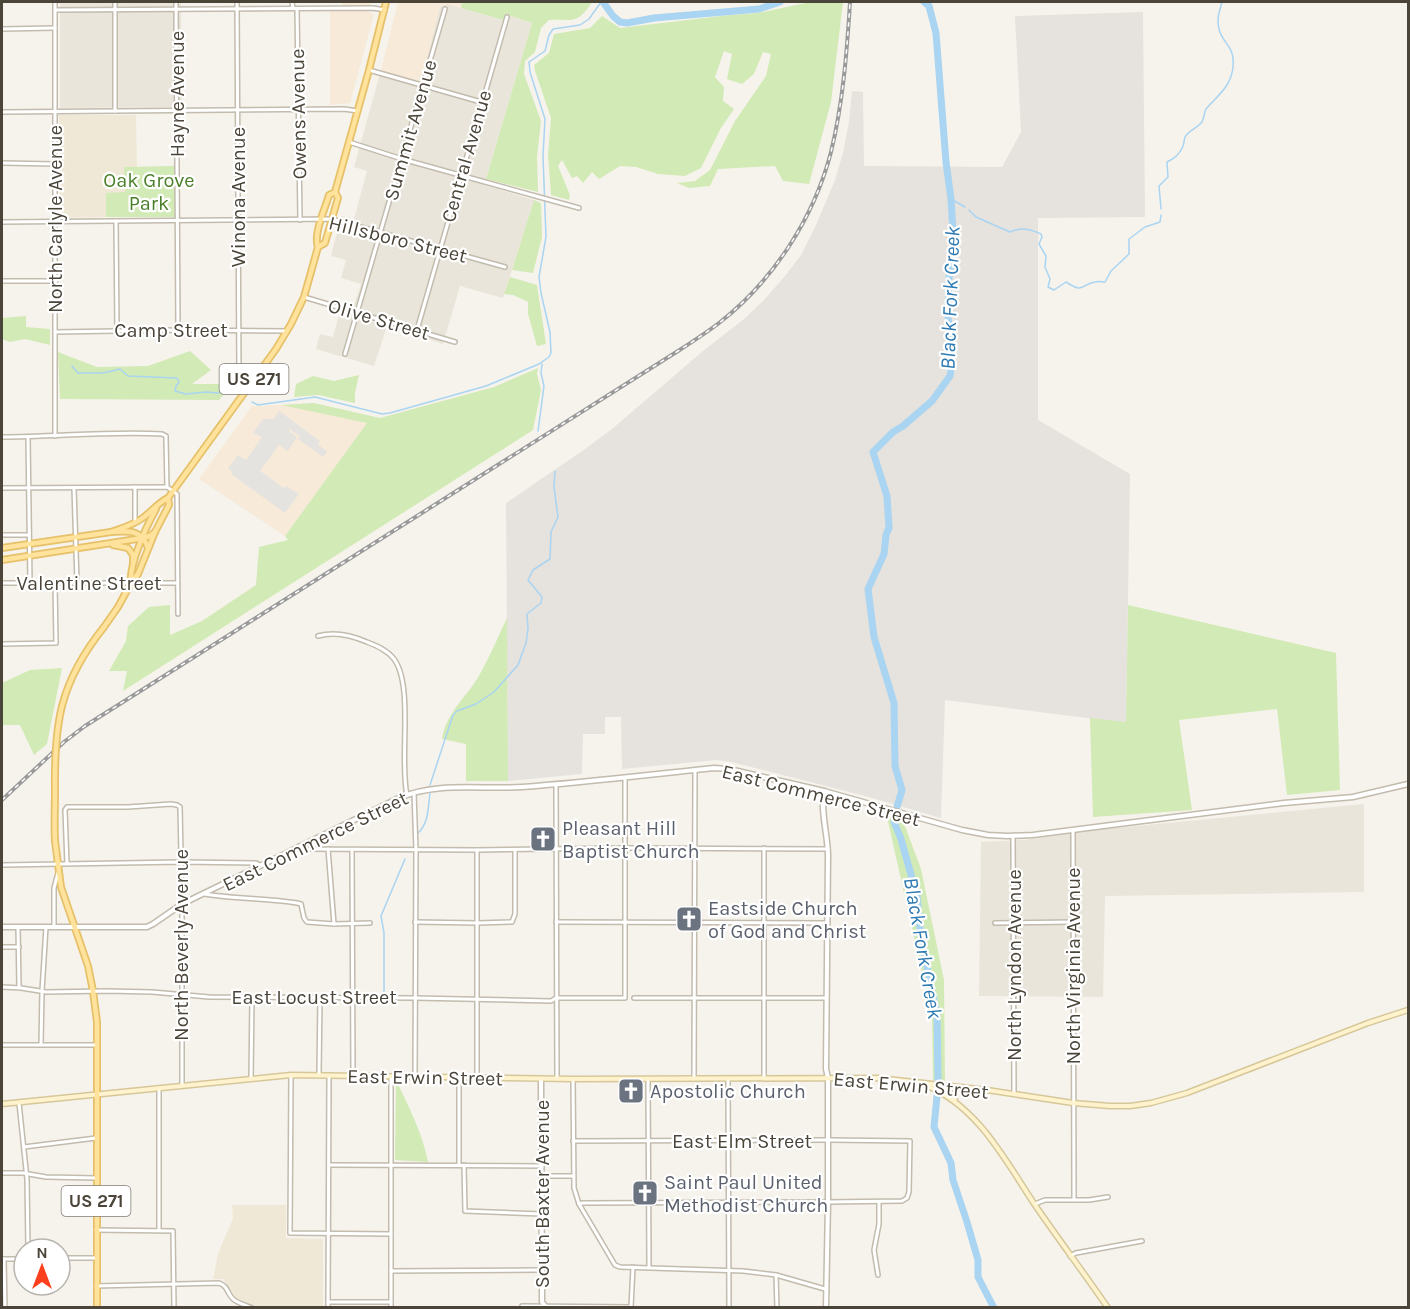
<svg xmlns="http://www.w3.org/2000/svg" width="1410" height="1309" font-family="Karla,sans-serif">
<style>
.residential{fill:#eae5da}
.commercial{fill:#f7ead8}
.industrial{fill:#e6e2dd}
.education{fill:#efe8d6}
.green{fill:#d2eab5}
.parking{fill:#e5e3e0}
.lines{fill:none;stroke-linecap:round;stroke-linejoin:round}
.stream{stroke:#a9d4f2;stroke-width:1.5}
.river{stroke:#a9d4f2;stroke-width:7}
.minor-casing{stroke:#c2bbae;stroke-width:6}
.tertiary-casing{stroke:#c2bbae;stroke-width:7}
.secondary-casing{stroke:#d6c79b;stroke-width:7}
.primary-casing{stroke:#e6c16a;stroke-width:8}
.minor{stroke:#fff;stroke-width:3}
.tertiary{stroke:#fff;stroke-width:4}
.secondary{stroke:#fff3cd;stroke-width:4}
.primary{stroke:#ffe39c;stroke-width:4.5}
.rail-casing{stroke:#9a9a9a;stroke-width:4}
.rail{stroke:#fff;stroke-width:1.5;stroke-dasharray:4.5;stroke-linecap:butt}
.primary-bridge-casing{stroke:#e6c16a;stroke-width:8;stroke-linecap:butt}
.primary-bridge{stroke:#ffe39c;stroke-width:4.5}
.labels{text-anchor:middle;stroke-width:4.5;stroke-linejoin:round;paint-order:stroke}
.shield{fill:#fff;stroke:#817c74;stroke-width:1.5}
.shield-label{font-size:18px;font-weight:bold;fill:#4b4439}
.street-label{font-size:20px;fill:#4b4439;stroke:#fff}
.park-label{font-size:20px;fill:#4a7f2a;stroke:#fff}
.worship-label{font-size:20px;fill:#5b616d;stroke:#fff;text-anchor:start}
.water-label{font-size:21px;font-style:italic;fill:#2e7ab2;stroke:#fff}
</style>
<rect width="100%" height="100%" fill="#f6f3ec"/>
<!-- residential -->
<g class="residential">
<polygon points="60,2 181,2 182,107 60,108"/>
<polygon points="447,4 502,20 505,14 532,23 484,185 534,200 503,298 460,286 443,344 387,326 374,366 316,349 320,334 333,337 340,311 351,315 361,284 341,278 346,260 331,256 341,216 354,219 367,171 354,167 381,70 421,81 440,6"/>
<polygon points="1364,804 1364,892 1105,896 1103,997 979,996 981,842 1024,840 1105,829"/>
</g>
<!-- commercial -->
<g class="commercial">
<polygon points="342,2 371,2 368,12 374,14 350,103 330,105 330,11 342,11"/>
<polygon points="398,2 462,2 461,8 447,4 440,7 421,82 381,70"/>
<polygon points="281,405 368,423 285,536 199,479 252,406"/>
</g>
<!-- industrial -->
<polygon class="industrial" points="1143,12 1145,217 1038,218 1038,420 1130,474 1126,723 945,700 941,818 865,796 731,762 717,760 622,769 621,717 605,717 605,734 583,734 582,774 508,781 506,503 585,449 612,429 703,351 744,319 764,300 785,276 801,255 817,223 835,180 843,153 849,122 852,91 863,92 864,166 1002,167 1021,132 1015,16"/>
<!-- education -->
<g class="education">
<polygon points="59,115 136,115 137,167 125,167 125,193 106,193 106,217 60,218"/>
<polygon points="232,1205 286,1205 286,1238 323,1239 323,1307 258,1307 236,1298 223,1279 213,1279 218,1254 233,1218"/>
</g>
<!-- green -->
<g class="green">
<path d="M462,2H592C577,25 574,19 549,20L541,28L535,52L525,61L524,74L541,121L537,157L538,192L486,179L532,23L505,14L503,20L461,8Z"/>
<polygon points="810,2 843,2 831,102 809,184 783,181 775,166 718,169 710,186 689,188 677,183 695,181 710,170 735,121 766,76 771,54 763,52 754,74 742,84 727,79 732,54 724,51 715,77 724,87 723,101 734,109 721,128 701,168 685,176 658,174 636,167 620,166 599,179 592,172 583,183 577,176 572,178 562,160 558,166 570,195 569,200 551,195 548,155 551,118 535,71 534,65 549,53 554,34 590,28 602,16 620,28 730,15 758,13"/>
<polygon points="174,166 175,217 106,217 106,193 125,192 124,167"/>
<polygon points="534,200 541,203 542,237 533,273 512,270"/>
<polygon points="510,277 537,285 546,344 537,346 528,314 528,302 513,295 504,294"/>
<polygon points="26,316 26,327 50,329 50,345 25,339 10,342 2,339 2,318"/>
<polygon points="190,351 211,370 192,384 232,384 219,400 60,399 58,352 97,367 148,366"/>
<polygon points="538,368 537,374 541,390 533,430 123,691 127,671 109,671 126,641 128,626 149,607 170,605 170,635 202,621 256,585 259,547 288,540 285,536 367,423 281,405 314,403 380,418 494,387"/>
<polygon points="359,375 355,393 355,403 318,395 294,397 296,384 313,376 334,381"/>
<polygon points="1128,605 1336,653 1340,790 1287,795 1277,709 1179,720 1192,810 1093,817 1090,718 1126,722"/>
<path d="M507,618L508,781H466V744L442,739C447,711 467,697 480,674C490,656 498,637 507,618Z"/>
<polygon points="62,668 47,744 34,755 20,725 4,725 2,727 2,683 30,670"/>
<polygon points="887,817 902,818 921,869 944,980 945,1081 933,1080 932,1017"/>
<path d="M396,1080C409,1107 422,1132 428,1162L395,1160Z"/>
</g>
<!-- parking -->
<polygon class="parking" points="279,411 320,441 318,444 327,452 323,457 298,439 300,436 289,429 289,431 297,437 288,451 279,445 260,471 284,488 286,486 299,494 285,513 231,474 232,472 228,468 238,455 246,460 262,437 253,433 263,419 274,419"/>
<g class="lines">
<!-- stream -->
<g class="stream">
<polyline points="951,199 965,207"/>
<path d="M1161,209L1159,186L1168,177L1167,162C1174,159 1180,154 1183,146C1184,144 1184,140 1185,137C1188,131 1197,128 1202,122C1204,118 1204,113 1206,109C1218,95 1231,87 1233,67C1235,45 1223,45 1219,29C1216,19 1220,10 1222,2"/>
<path d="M969,210L976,217L1010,232C1021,227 1030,229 1041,234L1042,237L1039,244L1046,256L1045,267L1050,279L1048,287L1054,290L1066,282C1085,294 1079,285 1095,282C1098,281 1102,282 1105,282L1111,271L1129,254V239L1145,227L1160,222L1161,215"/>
<polyline points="72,366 78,373 103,373 120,369 128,376 177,378 179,382 176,386 175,391 186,394 206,392 217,393 230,389 233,391"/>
<polyline points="252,402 258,405 315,397 382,414 390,413 486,386 539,364 549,357 551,353 550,332 541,293 539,277 546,237 543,156 545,119 530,72 529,62 545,51 549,35 553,29 580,25 589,19 601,2"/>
<polyline points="538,431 544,386 541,373 542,364"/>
<polyline points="430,785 453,715 457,711 476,704 494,692 518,665 526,643 528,629 527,614 541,603 542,597 528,580 533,570 550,559 551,532 558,517 554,487 555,471"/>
<path d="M418,833C429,823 428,807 430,793"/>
<polyline points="384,993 384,933 381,916 405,859"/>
</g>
<!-- river -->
<g class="river">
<polyline points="603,2 613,16 620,22 627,23 654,18 759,9 780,2"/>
<polyline points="897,807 902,790 895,766 894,703 874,637 868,589 884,554 886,535 889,528 887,496 873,452 893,432 903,426 932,401 950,376 952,364 948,316 949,277 954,249 951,199 946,162 936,33 929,6 924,2"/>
<polyline points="895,817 894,822 901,839 917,896 921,939 937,1014 938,1080"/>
<polyline points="937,1096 934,1127 951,1163 953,1180 967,1222 978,1260 978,1277 994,1308"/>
</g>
<defs>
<g id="minor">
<polyline points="55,2 55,436"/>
<polyline points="115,2 115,111"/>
<polyline points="176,2 178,330"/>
<polyline points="237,2 239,377 243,393"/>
<polyline points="292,2 293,8"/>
<polyline points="297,9 300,220"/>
<polyline points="55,10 373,8 385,10"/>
<polyline points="2,29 55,28"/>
<polyline points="369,70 481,102"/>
<polyline points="2,112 344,109 358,111"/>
<polyline points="349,142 402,159 579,208"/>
<polyline points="3,163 55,164"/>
<polyline points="116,221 117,330"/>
<polyline points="2,222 332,219 505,267"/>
<polyline points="2,281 56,281"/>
<polyline points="304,297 455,342"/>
<polyline points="417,330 507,17"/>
<polyline points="55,332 178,330 287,331"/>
<polyline points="345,354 445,9"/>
<path d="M2,437C55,437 109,431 162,434L166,436V439L167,487"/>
<polyline points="28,437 30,582"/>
<polyline points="2,488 167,487 177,494 178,614"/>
<polyline points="74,488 77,582"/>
<polyline points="135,523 135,487"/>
<polyline points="2,535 29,535"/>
<polyline points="2,583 177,583"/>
<path d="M318,636C335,631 351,635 367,642C377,646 387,650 394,659C414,686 399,760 407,795"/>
<polyline points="2,644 56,643 55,582"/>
<polyline points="556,784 557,1079"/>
<polyline points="414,793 416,850 415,1076"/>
<polyline points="1073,830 1074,1200"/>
<polyline points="1013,836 1014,1094"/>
<polyline points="299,846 306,849 477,850 626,848 828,849"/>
<polyline points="328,849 334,924"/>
<polyline points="352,850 353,1076"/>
<polyline points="67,864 65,810 67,807 128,807 171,804 177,805 180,807 182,904 182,1086"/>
<polyline points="2,865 181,862 256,863 260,865"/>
<path d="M204,894C235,899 266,898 297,903L301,904L304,918L307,922L334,924L370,923"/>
<polyline points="415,922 478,923 512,922 515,914 515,850"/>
<polyline points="556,922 828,923"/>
<polyline points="995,923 1073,922"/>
<polyline points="18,927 19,987"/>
<polyline points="54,927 54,888 58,873"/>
<polyline points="2,947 19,947"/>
<polyline points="2,987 21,988 46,992 106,991 152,992 209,997 415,998 551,1001 556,998 625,998 625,778"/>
<polyline points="634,998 826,998"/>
<polyline points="2,1045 97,1045"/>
<polyline points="41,1045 42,991 46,927"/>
<polyline points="291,1075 290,1233 391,1234"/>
<polyline points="319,1075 320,997"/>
<polyline points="477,1078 477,850"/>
<polyline points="764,1078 764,848"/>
<polyline points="251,1079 252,997"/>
<polyline points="573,1079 574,1188 579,1204 615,1265 620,1267 743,1271 776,1275 825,1289"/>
<polyline points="648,1079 649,1266"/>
<polyline points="694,1079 695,770"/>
<polyline points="728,1079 729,1308"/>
<polyline points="159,1088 159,1230"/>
<polyline points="19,1103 27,1179 28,1249"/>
<polyline points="573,1141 829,1140 910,1141 909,1192 907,1198 902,1201 828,1202 583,1203 579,1204"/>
<polyline points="24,1147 96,1138"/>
<polyline points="329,1165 542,1166"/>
<polyline points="459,1165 459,1078"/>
<polyline points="464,1165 465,1211 541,1214"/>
<polyline points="2,1173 23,1173 46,1177 96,1178"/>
<polyline points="542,1176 573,1176"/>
<polyline points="1035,1204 1045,1200 1089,1200 1108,1197"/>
<polyline points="96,1230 173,1231 174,1308"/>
<polyline points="1070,1256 1076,1253 1142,1241"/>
<polyline points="60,1258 96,1258"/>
<polyline points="2,1259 24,1259"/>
<polyline points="4,1259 5,1308"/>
<polyline points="391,1271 541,1270"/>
<polyline points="776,1275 777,1308"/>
<polyline points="878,1275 874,1250 879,1224 879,1202"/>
<path d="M96,1286L219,1283C229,1287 226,1292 233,1299C237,1303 246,1305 252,1308"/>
<polyline points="328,1302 391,1302"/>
<polyline points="522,1306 631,1307"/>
<polyline points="631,1307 633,1267"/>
<polyline points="328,1308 329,1076"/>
<polyline points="391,1308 391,1076"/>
</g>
<g id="tertiary">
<path d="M824,791C820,811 828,835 828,856C828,927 826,998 826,1069L828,1078V1202L826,1308"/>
<path d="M2,927H147L153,924L182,904L399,798C438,781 481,790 522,787C579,783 637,776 695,770L714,768L729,769L824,791L962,830L988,835L1007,836L1033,835L1284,803L1353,797L1408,784"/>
<polyline points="541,1079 542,1298 542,1302 547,1308"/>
</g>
<g id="secondary">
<path d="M925,1085C978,1106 1005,1160 1035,1205C1059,1240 1084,1273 1108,1308"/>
<polyline points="955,1101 954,1094 959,1088"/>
<polyline points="2,1104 291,1075 573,1079 878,1078 987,1090 1073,1103 1110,1106 1130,1106 1151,1103 1187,1093 1368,1023 1408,1010"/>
</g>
<g id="primary">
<polyline points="318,247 325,243 338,198 335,192 369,70 386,2"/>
<path d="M111,532C122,528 134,525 144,517C152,511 159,502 168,498L276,349L291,324L304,297L318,247C313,234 325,209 329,195L335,192"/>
<polyline points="113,545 128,548 133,555 133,562"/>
<path d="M2,548L111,532C128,531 142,529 148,548"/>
<polyline points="2,560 143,538 150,536 155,532"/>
<path d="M131,582C129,564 147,525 156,509"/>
<polyline points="104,627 118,607 131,583 138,574 155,532 169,505 168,498"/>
<polyline points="55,841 61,887 88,966 93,991 97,1022 97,1308"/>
</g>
</defs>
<!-- minor casing -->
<use href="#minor" class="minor-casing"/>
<!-- tertiary casing -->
<use href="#tertiary" class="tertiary-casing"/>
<!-- secondary casing -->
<use href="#secondary" class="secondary-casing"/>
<!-- primary casing -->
<use href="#primary" class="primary-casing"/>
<!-- minor -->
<use href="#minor" class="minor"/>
<!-- tertiary -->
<use href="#tertiary" class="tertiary"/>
<!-- secondary -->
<use href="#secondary" class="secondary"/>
<!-- primary -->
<use href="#primary" class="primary"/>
<defs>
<path id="rail" d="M2,800L64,742L85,726L678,351C692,342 706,333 719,323C773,281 814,218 831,152C843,103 847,51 850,2"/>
</defs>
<!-- rail casing -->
<use href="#rail" class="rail-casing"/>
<!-- rail -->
<use href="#rail" class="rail"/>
<defs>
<path id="primary-bridge" d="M55,841C54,824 55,807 55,791C54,722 60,682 104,627"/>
</defs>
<!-- primary-bridge casing -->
<use href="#primary-bridge" class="primary-bridge-casing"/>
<!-- primary-bridge -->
<use href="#primary-bridge" class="primary-bridge"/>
</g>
<!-- icons -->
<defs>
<symbol id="church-square" viewBox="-11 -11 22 22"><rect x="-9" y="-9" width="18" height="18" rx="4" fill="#6b7280" stroke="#fff"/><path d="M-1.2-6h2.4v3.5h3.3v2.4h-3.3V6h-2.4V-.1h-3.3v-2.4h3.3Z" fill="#fff"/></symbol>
</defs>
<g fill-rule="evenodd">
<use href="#church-square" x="528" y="824" width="30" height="30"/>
<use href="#church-square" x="674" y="904" width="30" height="30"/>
<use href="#church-square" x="616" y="1076" width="30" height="30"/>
<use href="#church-square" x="630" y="1178" width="30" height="30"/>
</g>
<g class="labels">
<!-- shield labels -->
<g class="shield">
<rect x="219.5" y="364" width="69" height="30" rx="4.5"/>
<rect x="61.5" y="1186" width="69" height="30" rx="4.5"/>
</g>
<g class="shield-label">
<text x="254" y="385">US 271</text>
<text x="96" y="1207">US 271</text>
</g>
<!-- street labels -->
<g class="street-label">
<text transform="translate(177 94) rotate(-90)" y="7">Hayne Avenue</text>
<text transform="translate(298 114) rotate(-91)" y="7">Owens Avenue</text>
<text transform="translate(410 130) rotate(-74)" y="7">Summit Avenue</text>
<text transform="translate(466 156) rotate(-74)" y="7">Central Avenue</text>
<text transform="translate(238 197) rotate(-90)" y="7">Winona Avenue</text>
<text transform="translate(55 219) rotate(-90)" y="7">North Carlyle Avenue</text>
<text transform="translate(398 239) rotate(14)" y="7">Hillsboro Street</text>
<text transform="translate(379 319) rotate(16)" y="7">Olive Street</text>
<text x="171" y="337">Camp Street</text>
<text x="89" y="590">Valentine Street</text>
<text transform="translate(821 795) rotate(14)" y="7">East Commerce Street</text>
<text transform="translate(315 841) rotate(-26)" y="7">East Commerce Street</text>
<text transform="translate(181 945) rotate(-90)" y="7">North Beverly Avenue</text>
<text transform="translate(1014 965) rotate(-90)" y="7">North Lyndon Avenue</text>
<text transform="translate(1073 966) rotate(-90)" y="7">North Virginia Avenue</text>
<text x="314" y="1004">East Locust Street</text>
<text transform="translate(425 1077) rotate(1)" y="7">East Erwin Street</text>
<text transform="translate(911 1085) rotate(5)" y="7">East Erwin Street</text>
<text x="742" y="1148">East Elm Street</text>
<text transform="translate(542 1194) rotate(-90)" y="7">South Baxter Avenue</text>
</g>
<!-- park labels -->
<g class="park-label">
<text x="149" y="187">Oak Grove<tspan x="149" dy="23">Park</tspan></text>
</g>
<!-- worship labels -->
<g class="worship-label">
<text x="562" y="835">Pleasant Hill<tspan x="562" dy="23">Baptist Church</tspan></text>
<text x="708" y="915">Eastside Church<tspan x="708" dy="23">of God and Christ</tspan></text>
<text x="650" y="1098">Apostolic Church</text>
<text x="664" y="1189">Saint Paul United<tspan x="664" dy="23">Methodist Church</tspan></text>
</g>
<!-- water labels -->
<g class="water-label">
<text transform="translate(950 298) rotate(-88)" y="7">Black Fork Creek</text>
<text transform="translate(923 948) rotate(80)" y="7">Black Fork Creek</text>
</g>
</g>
<!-- border -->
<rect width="1410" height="1309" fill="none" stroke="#4b4439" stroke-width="6"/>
<!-- north arrow -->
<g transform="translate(42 1267)"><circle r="28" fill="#ffffff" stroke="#b7b4b0" stroke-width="1.5"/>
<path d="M0-4.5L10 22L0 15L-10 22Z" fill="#fc3f1d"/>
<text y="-9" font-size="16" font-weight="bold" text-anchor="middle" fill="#4b4439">N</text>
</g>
</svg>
